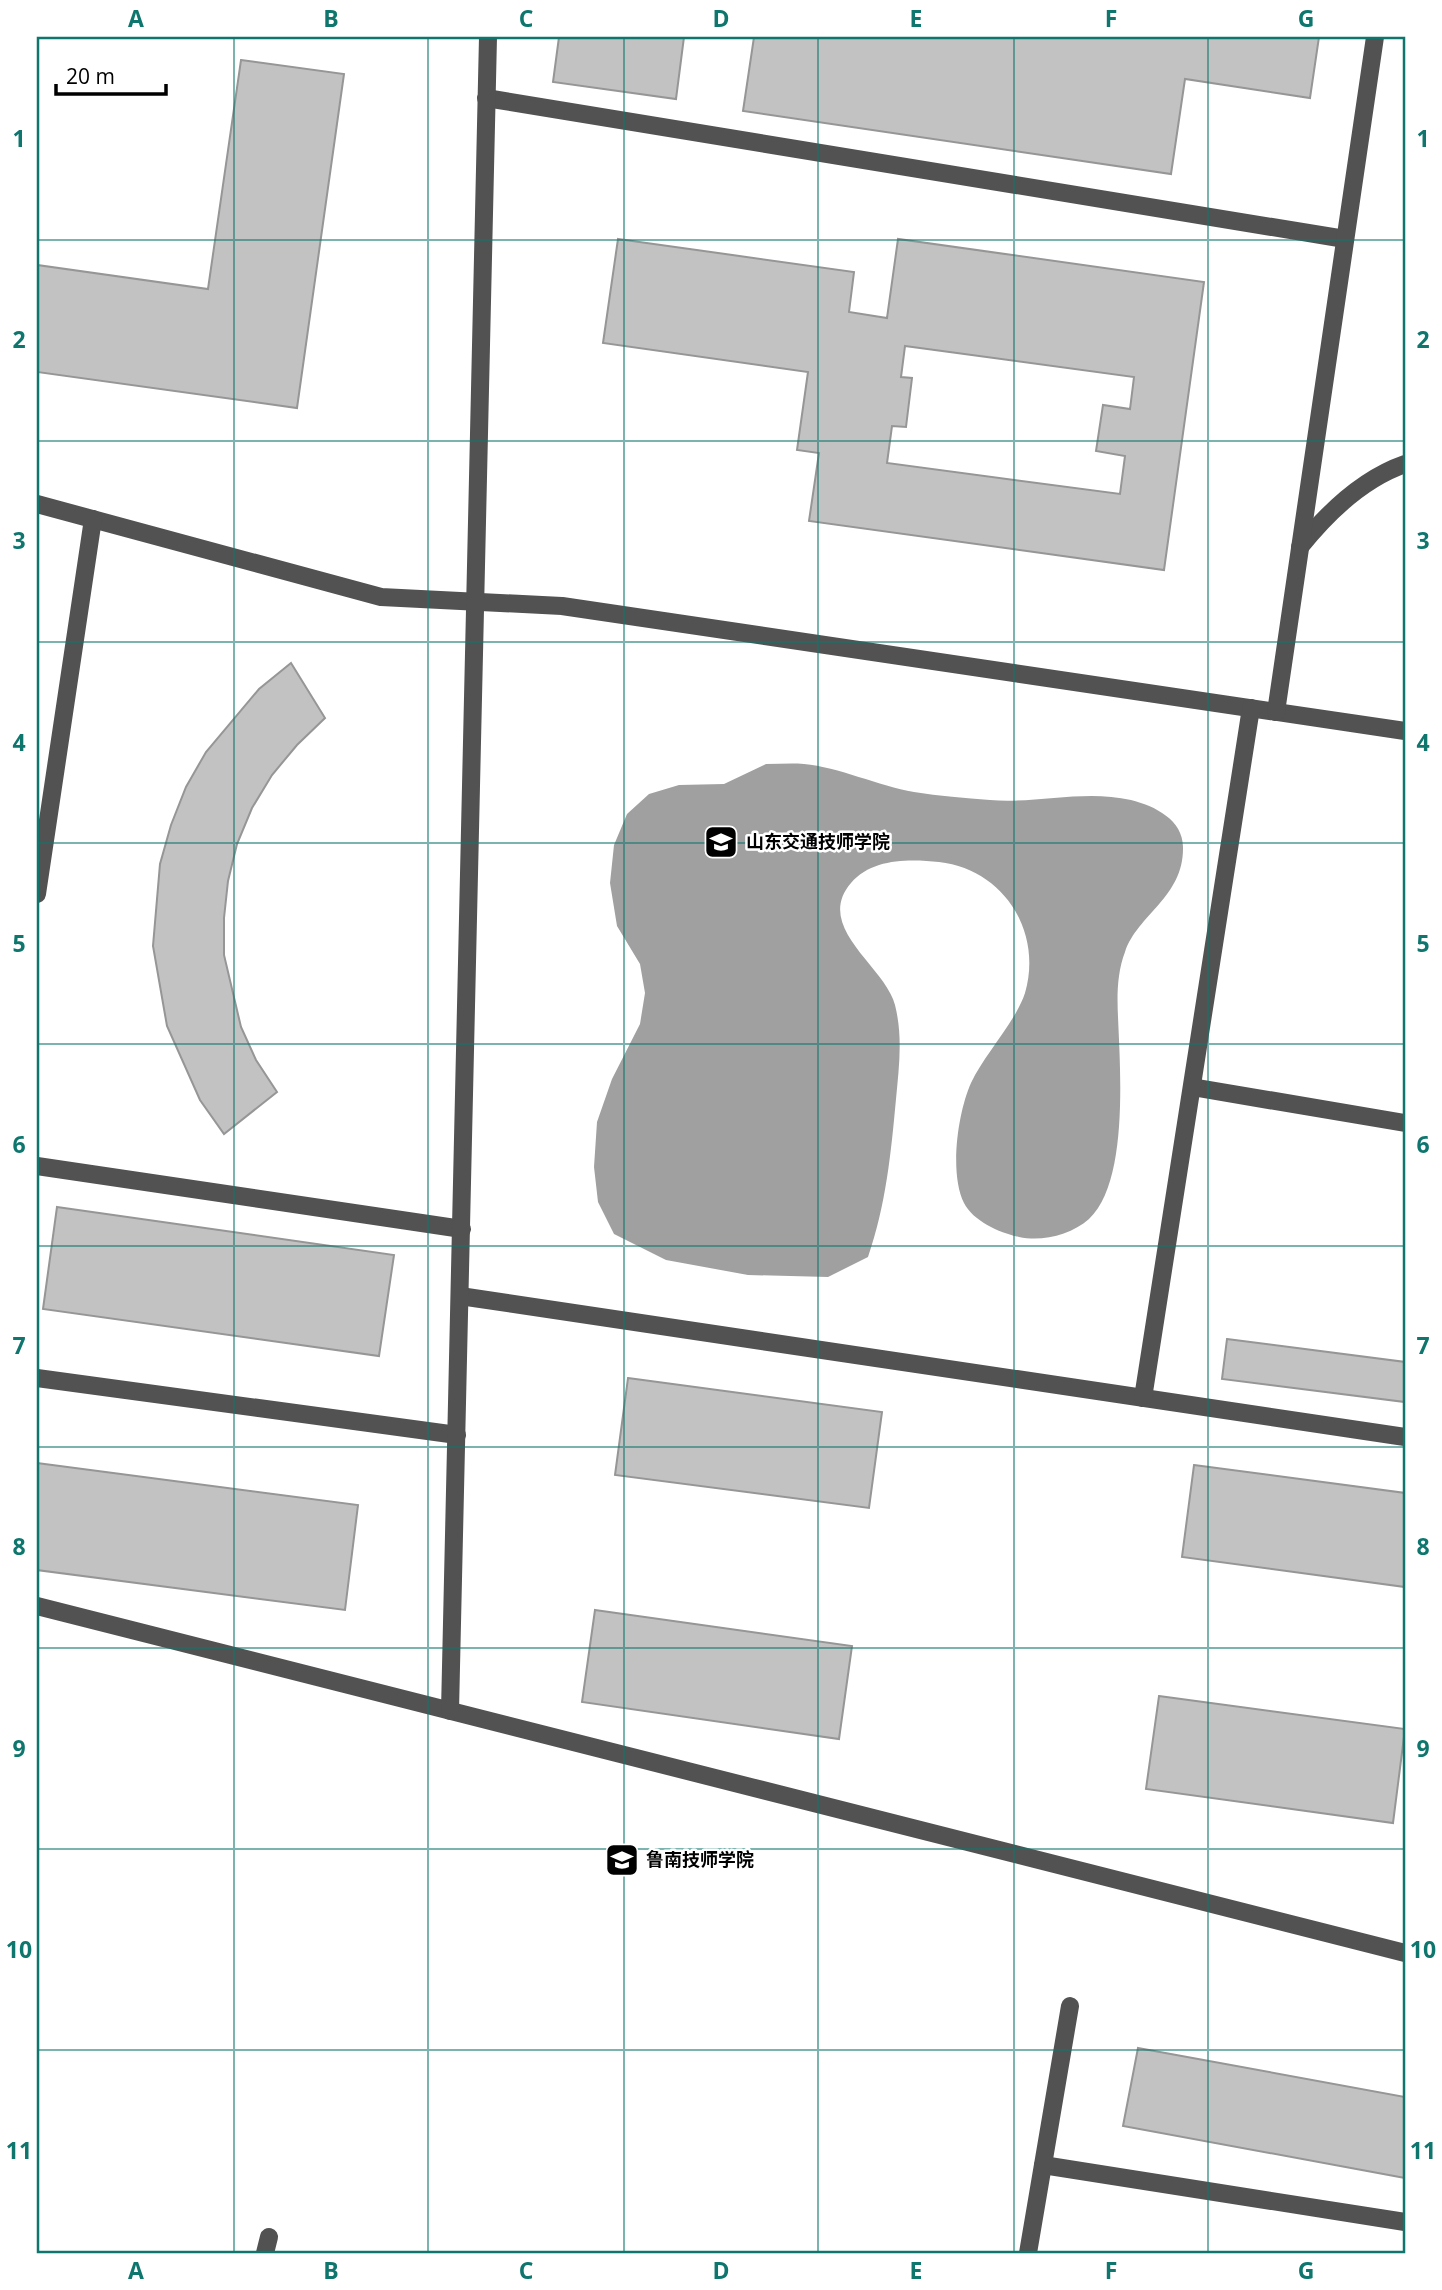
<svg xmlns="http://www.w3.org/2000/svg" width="1442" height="2290" font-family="'Open Sans','Noto Sans SC',sans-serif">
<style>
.water{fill:#a0a0a0}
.building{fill:#c2c2c2;stroke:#969696;stroke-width:2;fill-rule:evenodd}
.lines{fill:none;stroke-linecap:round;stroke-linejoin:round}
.minor{stroke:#525252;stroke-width:18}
.grid{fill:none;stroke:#0f766e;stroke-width:2;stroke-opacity:0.55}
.labels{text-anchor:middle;stroke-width:5;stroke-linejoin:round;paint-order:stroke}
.poi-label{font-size:18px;font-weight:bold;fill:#000;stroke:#fff;text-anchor:start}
.neatline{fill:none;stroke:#0f766e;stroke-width:2.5}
.grid-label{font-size:23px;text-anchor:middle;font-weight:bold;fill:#0f766e}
</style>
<rect width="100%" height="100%" fill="#fff"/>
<!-- water -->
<path class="water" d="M766,764C779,764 792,763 804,764C838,767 879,786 914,792C939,796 965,798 990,800C1037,804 1084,789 1131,800C1155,806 1183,820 1183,847C1184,897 1138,914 1125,952C1117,973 1117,996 1118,1017C1120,1068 1129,1182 1089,1219C1071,1235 1042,1242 1019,1237C1000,1233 973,1221 964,1203C949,1173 958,1112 971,1083C984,1055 1016,1021 1025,993C1043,931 1003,869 939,862C910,859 872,858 851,883C813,927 886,967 895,1005C903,1037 899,1067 896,1099C891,1153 886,1205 868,1257L828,1277L748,1275L666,1260L614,1234L598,1202L594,1167L597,1122L612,1079L640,1024L645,993L640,964L617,926L610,883L614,845L627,814L649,794L679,785L724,784Z"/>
<!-- building -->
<g class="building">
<polygon points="559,37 684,37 676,99 553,82"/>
<polygon points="754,37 1319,37 1310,98 1185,79 1171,174 743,111"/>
<polygon points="241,60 344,74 297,408 37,372 37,265 208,289"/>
<path d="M618,239L854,272L849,312L887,318L898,239L1204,282L1164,570L809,521L819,453L797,450L808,372L603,343ZM905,346L1134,377L1130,409L1103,405L1096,451L1125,456L1120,494L887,463L892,426L906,427L912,378L901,377Z"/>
<polygon points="291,663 325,718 297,745 272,775 252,808 237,844 228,881 224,918 224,955 241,1027 256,1060 277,1092 224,1134 200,1100 167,1026 153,946 160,864 171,825 186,787 206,752 259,689"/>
<polygon points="57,1207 394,1255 379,1356 43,1309"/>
<polygon points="1227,1339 1405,1362 1405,1402 1222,1379"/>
<polygon points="628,1378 882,1412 869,1508 615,1475"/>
<polygon points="37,1463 358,1505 345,1610 37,1570"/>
<polygon points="1194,1465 1405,1493 1405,1587 1182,1557"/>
<polygon points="595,1610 852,1646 839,1739 582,1702"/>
<polygon points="1159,1696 1405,1729 1393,1823 1146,1789"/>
<polygon points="1138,2048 1405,2097 1405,2178 1123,2126"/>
</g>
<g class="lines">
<!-- minor -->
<g class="minor">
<polyline points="486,98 1345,239"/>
<polyline points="37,504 381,597 562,606 1405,731"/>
<path d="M1300,547C1328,512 1362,479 1405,464"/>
<polyline points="1276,712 1375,37"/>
<polyline points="37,894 93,519"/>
<polyline points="1192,1087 1405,1123"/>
<polyline points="37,1166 462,1229"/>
<polyline points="460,1296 1405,1437"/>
<polyline points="37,1378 457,1435"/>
<polyline points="1143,1398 1251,708"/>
<polyline points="37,1606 1405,1953"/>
<polyline points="450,1711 488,37"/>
<polyline points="1043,2165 1405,2222"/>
<polyline points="265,2253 269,2237"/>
<polyline points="1028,2253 1070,2006"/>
</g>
</g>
<!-- grid -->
<path class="grid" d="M234,37V2253M428,37V2253M624,37V2253M818,37V2253M1014,37V2253M1208,37V2253M37,240H1405M37,441H1405M37,642H1405M37,843H1405M37,1044H1405M37,1246H1405M37,1447H1405M37,1648H1405M37,1849H1405M37,2050H1405"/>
<!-- icons -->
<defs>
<symbol id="university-square" viewBox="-11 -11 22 22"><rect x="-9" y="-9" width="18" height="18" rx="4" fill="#000" stroke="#fff"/><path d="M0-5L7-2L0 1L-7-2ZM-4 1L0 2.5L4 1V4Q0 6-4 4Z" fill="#fff"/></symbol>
</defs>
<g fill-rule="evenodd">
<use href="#university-square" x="702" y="823" width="38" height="38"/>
<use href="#university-square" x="603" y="1841" width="38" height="38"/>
</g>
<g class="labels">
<!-- poi labels -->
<g class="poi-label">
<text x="746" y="848">山东交通技师学院</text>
<text x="646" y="1866">鲁南技师学院</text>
</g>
</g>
<!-- border -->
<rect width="1442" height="2290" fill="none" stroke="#ffffff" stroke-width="77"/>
<!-- scale -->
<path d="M56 84v10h110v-10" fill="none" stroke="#000000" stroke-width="3.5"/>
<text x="66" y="84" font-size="21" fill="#000000" stroke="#ffffff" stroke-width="5" paint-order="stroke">20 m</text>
<rect x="38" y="38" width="1366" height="2214" class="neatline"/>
<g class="grid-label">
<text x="136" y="27">A</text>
<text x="331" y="27">B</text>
<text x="526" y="27">C</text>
<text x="721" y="27">D</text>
<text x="916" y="27">E</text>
<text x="1111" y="27">F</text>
<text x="1306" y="27">G</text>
<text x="19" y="147">1</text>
<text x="1423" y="147">1</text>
<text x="19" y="348">2</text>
<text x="1423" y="348">2</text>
<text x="19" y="549">3</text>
<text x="1423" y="549">3</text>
<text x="19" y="751">4</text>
<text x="1423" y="751">4</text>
<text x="19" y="952">5</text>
<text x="1423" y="952">5</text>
<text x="19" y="1153">6</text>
<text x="1423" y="1153">6</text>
<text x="19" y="1354">7</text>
<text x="1423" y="1354">7</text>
<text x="19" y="1555">8</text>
<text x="1423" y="1555">8</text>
<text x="19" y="1757">9</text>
<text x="1423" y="1757">9</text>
<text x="19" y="1958">10</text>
<text x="1423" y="1958">10</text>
<text x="19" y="2159">11</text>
<text x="1423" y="2159">11</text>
<text x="136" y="2279">A</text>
<text x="331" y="2279">B</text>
<text x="526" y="2279">C</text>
<text x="721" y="2279">D</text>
<text x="916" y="2279">E</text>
<text x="1111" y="2279">F</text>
<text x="1306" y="2279">G</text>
</g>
</svg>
